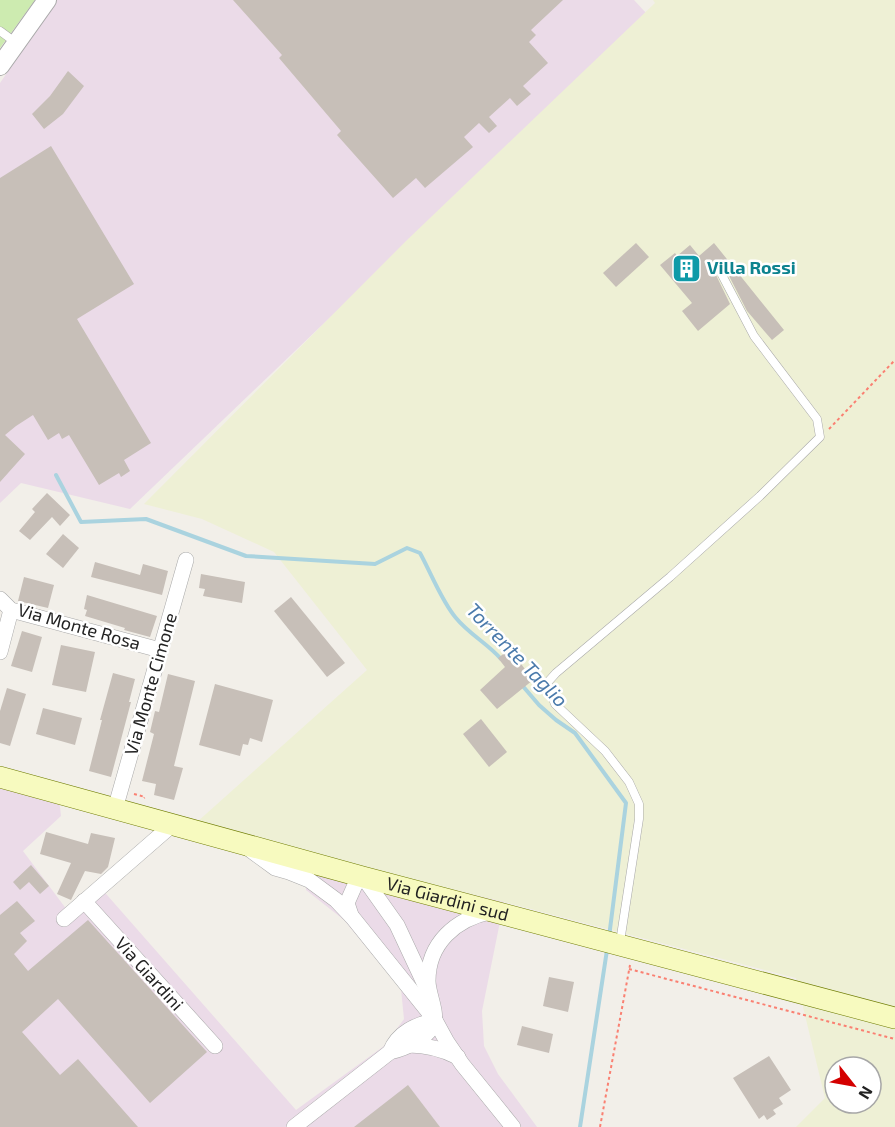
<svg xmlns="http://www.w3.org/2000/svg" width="895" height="1127" font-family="'Exo 2',sans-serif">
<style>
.industrial{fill:#ebdbe8}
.farmland{fill:#eef0d5;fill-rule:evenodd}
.grass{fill:#cdebb0}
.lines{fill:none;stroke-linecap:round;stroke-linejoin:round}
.stream{stroke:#aad3df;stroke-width:4}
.building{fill:#c7bfb8}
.service-casing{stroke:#a9a9a9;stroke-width:9}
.minor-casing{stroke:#a9a9a9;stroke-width:16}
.tertiary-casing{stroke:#a9a9a9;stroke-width:20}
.secondary-casing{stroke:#707d05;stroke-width:22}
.path{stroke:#fa8072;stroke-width:2;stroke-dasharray:3 3;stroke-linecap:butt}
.service{stroke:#fff;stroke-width:8}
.minor{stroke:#fff;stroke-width:15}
.tertiary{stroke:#fff;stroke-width:18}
.secondary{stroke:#f7fabf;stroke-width:21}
.labels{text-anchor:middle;stroke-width:5;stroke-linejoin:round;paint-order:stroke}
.culture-label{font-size:18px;font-weight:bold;fill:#0d838f;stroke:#fff;text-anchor:start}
.street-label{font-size:18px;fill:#222;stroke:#fff}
.water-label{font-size:20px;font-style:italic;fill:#4a7aab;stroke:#fff}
</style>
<rect width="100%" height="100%" fill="#f2efe9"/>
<!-- industrial -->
<g class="industrial">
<polygon points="57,0 634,0 647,14 130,509 21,483 0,503 0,83"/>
<polygon points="0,781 59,798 61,816 23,851 70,914 100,887 296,1110 384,1046 404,1019 401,989 344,920 306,890 306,854 504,902 482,1011 484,1046 498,1074 537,1127 0,1127"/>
</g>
<!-- farmland -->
<path class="farmland" d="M653,0H895V1127H796L825,1098L796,978L504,902L306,854L197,822L367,670L274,552L202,519L144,504L406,241L655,3ZM835,1067H871V1103H835Z"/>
<!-- grass -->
<polygon class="grass" points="0,0 35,0 0,48"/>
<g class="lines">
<!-- stream -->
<g class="stream">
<path d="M56,475L81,522L146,519L246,556L375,564L407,548L420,553C431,573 442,602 456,618C469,634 488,644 501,659"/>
<polyline points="521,684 539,705 556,720 575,733 626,803 609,937"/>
<polyline points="580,1127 607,950"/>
</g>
</g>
<!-- building -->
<g class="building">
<polygon points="233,0 563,0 531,30 536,35 529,42 548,63 523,86 531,94 517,106 510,98 489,117 497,126 489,133 479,123 464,137 473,147 425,188 416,178 393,198 337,135 341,131 279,58 282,55"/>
<polygon points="68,71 84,86 63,114 44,129 32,114 50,96"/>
<polygon points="51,146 134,284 77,319 151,443 124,460 130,471 121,477 119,473 99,485 69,435 62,439 59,433 48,440 33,415 16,426 5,435 25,454 0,482 0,178"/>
<polygon points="636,243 649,257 616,287 603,273"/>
<polygon points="714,243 784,330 772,340 747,311 727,272 725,270 719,270 716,275 730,304 698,331 682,311 692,303 660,265 675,253 677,256 690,245 699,256"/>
<polygon points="47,493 70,515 60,526 52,517 30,540 19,531 35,512 32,509"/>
<polygon points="63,534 79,548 63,568 46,554"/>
<polygon points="95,562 140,575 143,564 168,571 162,595 91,577"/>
<polygon points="201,574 245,582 242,603 203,596 205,589 199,588"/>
<polygon points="24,577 54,585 48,608 18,601"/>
<polygon points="87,595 157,616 150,637 124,630 125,628 85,616 87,610 84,609"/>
<polygon points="291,597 345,663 327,677 274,611"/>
<polygon points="22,631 42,637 32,672 11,666"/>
<polygon points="61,645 95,652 86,692 52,685"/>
<polygon points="510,649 533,680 497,709 480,690 505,667 498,658"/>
<polygon points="113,673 135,679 129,702 131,702 111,777 89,771 102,720 100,720"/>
<polygon points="168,674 195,681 174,766 183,768 174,800 154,795 156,784 142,781 154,734 150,732 155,711 159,712"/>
<polygon points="215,684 273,700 262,742 250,738 248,745 243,744 240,756 199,745"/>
<polygon points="7,688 26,694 10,746 0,743 0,711"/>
<polygon points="43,708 82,718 75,745 36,734"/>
<polygon points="481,719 507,752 489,767 463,734"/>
<polygon points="46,832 88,844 91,833 115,838 108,867 101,874 85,871 71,900 57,894 71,863 40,854"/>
<polygon points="31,865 49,886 40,894 29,882 20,890 13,882"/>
<polygon points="17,901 35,921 20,933 27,941 14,954 28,971 88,920 207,1052 150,1103 58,999 22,1032 60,1075 78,1059 138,1127 0,1127 0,915"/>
<polygon points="549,977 574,982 568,1012 543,1006"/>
<polygon points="522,1026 553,1034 549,1053 517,1045"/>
<polygon points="769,1056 791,1090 779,1098 783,1104 773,1110 776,1114 767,1120 764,1115 759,1119 733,1078"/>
<polygon points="408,1085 440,1127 354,1127"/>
</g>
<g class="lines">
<defs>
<g id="service">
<polyline points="0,31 15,42"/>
<polyline points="620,942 639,819 639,804 629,782 605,751 555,704 547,683 556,673 670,577 760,496 820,437 817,419 754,336 722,275"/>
</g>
<g id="minor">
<polyline points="0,599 11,610 160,650"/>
<polyline points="0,652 11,610"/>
<polyline points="115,809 186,560"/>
<polyline points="249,849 275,868 289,872 309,880 336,900 353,918 435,1020 447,1042 462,1064 513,1127"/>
<polyline points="84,901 215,1046"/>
<polyline points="351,915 347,903 355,885 363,877 397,925 426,987"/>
<polyline points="64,919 172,825"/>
<path d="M409,1045C426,1045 442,1049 458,1057"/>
<path d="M390,1052C398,1032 416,1025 435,1020"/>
<path d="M294,1127L390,1052C404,1049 430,1038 434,1022C437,1011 428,993 428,981C428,943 456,919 490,912"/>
</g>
<polyline id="tertiary" points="0,66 47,0"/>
<g id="secondary">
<path id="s1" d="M0,777L363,877L895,1018"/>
</g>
</defs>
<!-- service casing -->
<use href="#service" class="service-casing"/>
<!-- minor casing -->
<use href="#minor" class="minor-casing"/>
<!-- tertiary casing -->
<use href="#tertiary" class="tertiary-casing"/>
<!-- secondary casing -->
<use href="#secondary" class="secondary-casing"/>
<!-- path -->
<g class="path">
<polyline points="829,429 895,360"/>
<polyline points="134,794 145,797 144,798"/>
<polyline points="629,969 895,1039"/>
<polyline points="600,1127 630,965"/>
</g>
<!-- service -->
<use href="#service" class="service"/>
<!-- minor -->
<use href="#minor" class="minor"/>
<!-- tertiary -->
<use href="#tertiary" class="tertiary"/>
<!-- secondary -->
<use href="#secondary" class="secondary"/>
</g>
<!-- icons -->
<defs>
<symbol id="building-square" viewBox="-11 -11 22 22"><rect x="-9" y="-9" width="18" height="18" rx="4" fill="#0f9aa8" stroke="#fff"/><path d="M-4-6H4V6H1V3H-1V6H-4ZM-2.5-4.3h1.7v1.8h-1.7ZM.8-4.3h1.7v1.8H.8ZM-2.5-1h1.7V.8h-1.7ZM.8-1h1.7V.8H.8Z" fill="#fff"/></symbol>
</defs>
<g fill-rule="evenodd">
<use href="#building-square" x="670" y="252" width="33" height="33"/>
</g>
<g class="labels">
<!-- culture labels -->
<g class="culture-label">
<text x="707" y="274">Villa Rossi</text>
</g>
<!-- street labels -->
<g class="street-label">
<text transform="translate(79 627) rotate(16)" y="6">Via Monte Rosa</text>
<text transform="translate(151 684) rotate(-74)" y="6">Via Monte Cimone</text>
<text dy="6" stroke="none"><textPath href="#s1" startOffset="464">Via Giardini sud</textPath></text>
<text transform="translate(149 974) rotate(48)" y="6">Via Giardini</text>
</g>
<!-- water labels -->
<g class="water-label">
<text transform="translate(517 655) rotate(46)" y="7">Torrente Taglio</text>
</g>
</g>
<!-- north arrow -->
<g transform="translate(853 1085) rotate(121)"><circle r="28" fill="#ffffff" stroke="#a7a7a7" stroke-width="1.5"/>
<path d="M0-4.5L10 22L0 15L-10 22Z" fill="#d40000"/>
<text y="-9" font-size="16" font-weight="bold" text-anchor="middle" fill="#222222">N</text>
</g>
</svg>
